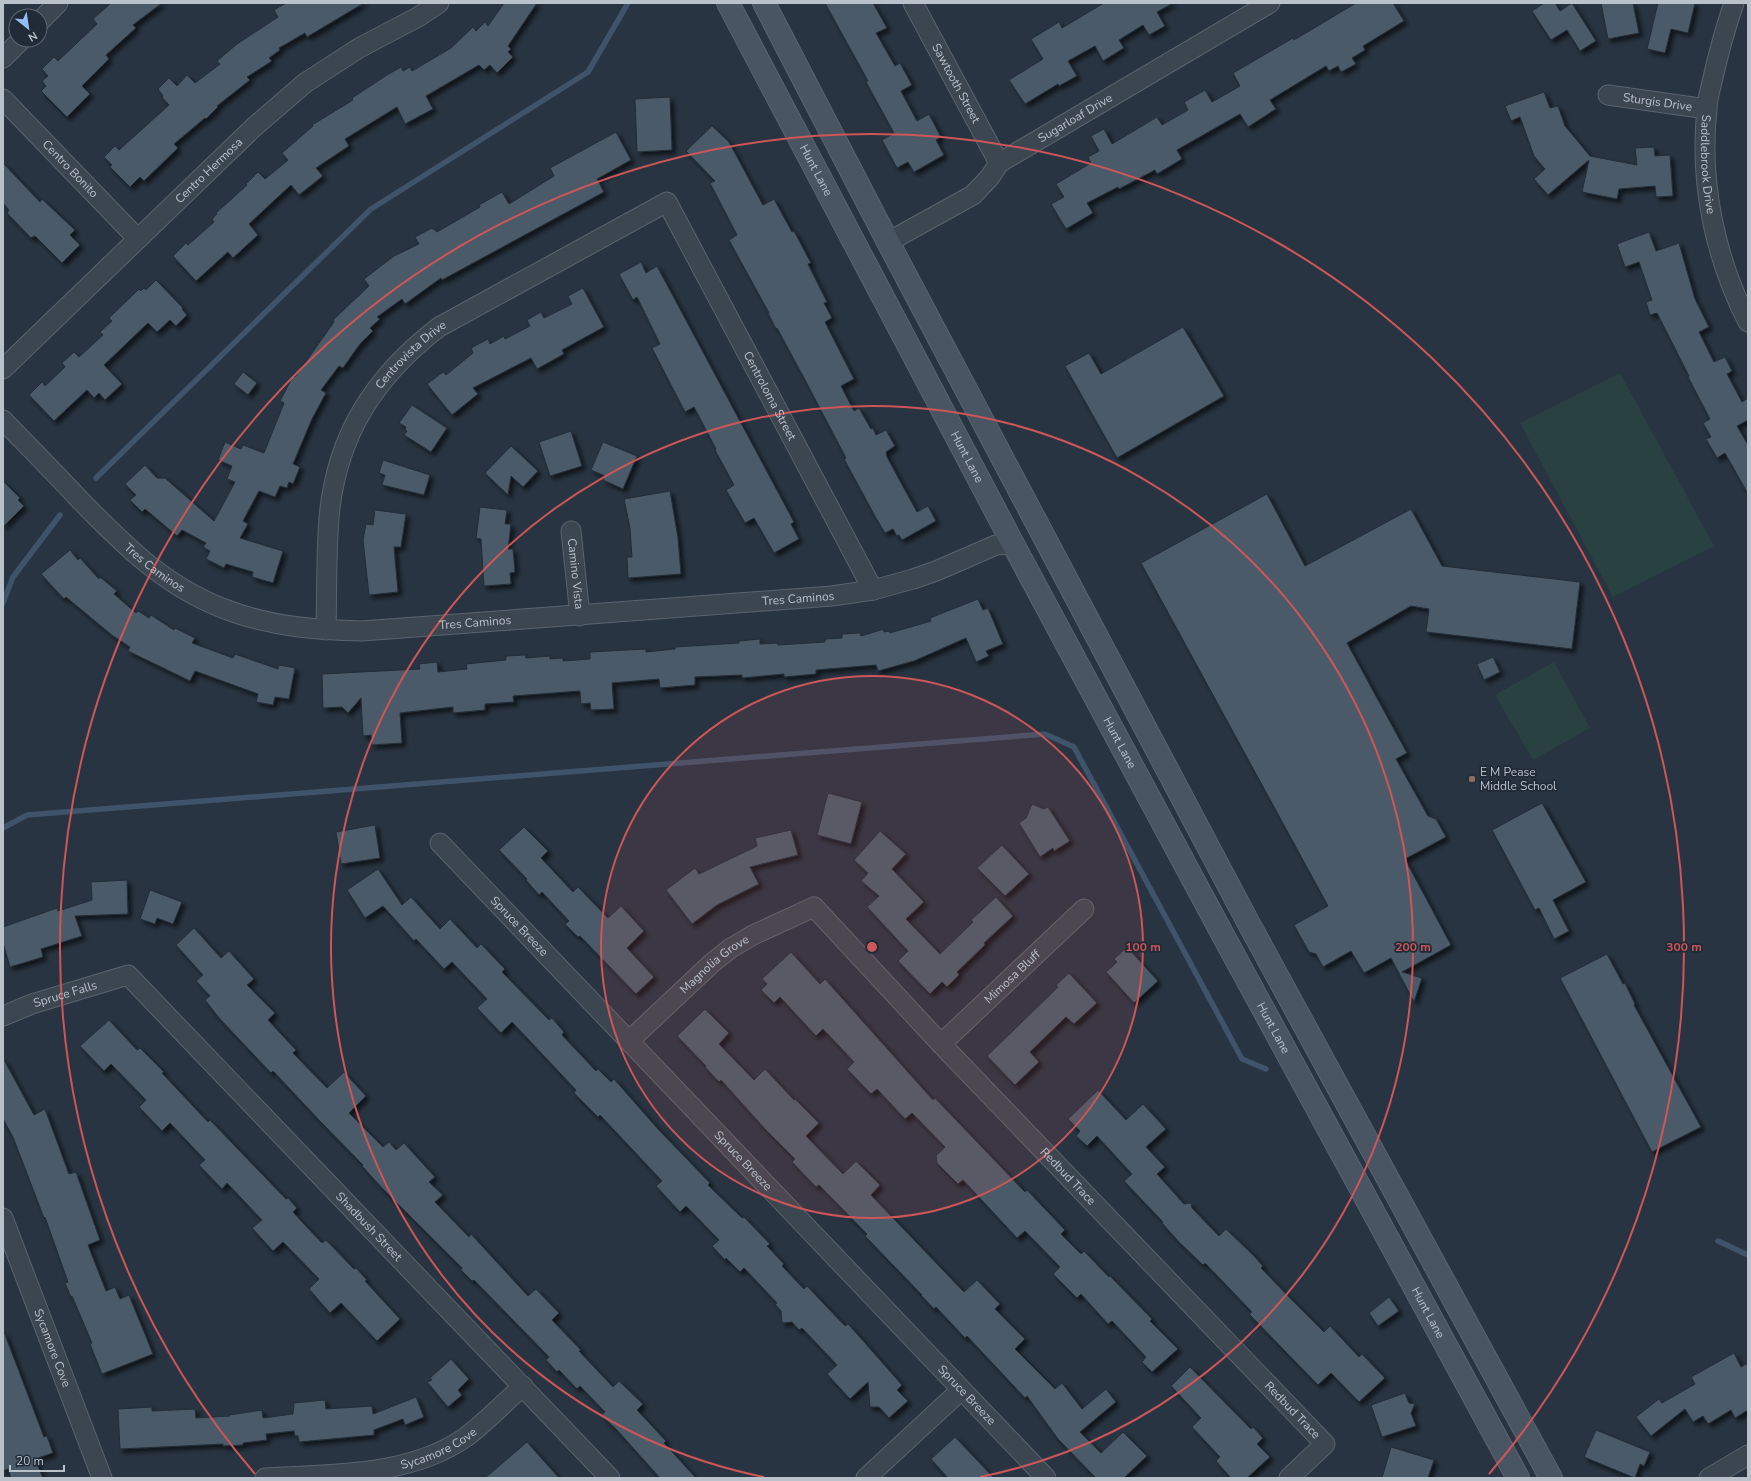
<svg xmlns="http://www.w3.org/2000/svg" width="1751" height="1481" font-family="'Nunito Sans',sans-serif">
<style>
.green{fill:#2a4142}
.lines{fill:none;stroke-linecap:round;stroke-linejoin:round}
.stream{stroke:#3f536a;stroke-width:5.5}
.building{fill:#4c5a67;stroke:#232d39;filter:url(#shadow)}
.street-casing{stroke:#5a646f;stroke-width:21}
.secondary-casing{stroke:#5a646f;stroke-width:24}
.street{stroke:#3c4651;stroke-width:19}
.secondary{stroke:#4a5564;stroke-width:22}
.ring{fill:none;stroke:#cd5659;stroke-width:2}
.education-dot{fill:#8d6e63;stroke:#212b37;stroke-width:1.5}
.labels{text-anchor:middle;stroke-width:3.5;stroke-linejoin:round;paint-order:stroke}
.street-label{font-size:12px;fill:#b9c1cb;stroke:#212b37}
.poi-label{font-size:12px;fill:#b9c1cb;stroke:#212b37;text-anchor:start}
.centre{fill:#cd5659;stroke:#212b37;stroke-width:2}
.ring-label{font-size:12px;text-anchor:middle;font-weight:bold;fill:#cd5659;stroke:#212b37;stroke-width:3.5;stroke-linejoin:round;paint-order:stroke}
</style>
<defs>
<filter id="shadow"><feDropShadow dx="3.5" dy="3.5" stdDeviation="2" flood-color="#0009"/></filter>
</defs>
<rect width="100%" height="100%" fill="#283441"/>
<!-- green -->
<g class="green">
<polygon points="1620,373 1714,546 1613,597 1520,423"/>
<polygon points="1554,662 1590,728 1533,760 1495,695"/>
</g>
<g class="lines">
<!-- stream -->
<g class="stream">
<polyline points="96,478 371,209 588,72 628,3"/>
<polyline points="3,603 13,577 60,515"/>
<polyline points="3,828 27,815 1045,734 1074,747 1242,1059 1266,1069"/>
<polyline points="1718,1241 1748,1255"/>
</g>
</g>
<!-- building -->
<g class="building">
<polygon points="111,3 162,3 133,25 136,28 106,55 109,59 82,86 90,94 67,117 41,91 46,86 42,81 48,76 42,69 54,57 58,61 97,24 93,19"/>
<polygon points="286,3 364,3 307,37 305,33 279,48 280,50 269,58 272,61 247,77 250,80 217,106 218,107 206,119 205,118 174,144 178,148 144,181 140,177 130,187 110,167 112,165 104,157 115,146 119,150 169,105 162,97 163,96 158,89 169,78 177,86 187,75 195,83 220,64 217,61 237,44 278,17 274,10"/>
<polygon points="504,3 537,3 508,46 511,49 508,52 513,57 497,73 490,65 484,70 479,65 426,96 433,109 405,124 397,107 345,139 349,146 316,168 323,176 299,195 291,185 249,224 258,235 233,258 228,252 196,281 173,256 186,243 188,245 214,222 212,219 217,214 216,213 247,185 246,184 258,172 265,179 288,160 282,153 313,126 312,125 353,100 352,98 387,75 401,67 403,71 410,67 412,71 451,48 473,27 476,31 485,22 488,26"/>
<polygon points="825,3 873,3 887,28 876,33 895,66 900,63 912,85 901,91 917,121 929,114 941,137 936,140 944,155 914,172 908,162 897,168 882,140 894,133 866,82 868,81"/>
<polygon points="1104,3 1173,3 1157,12 1165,26 1149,35 1143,25 1119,40 1124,48 1103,61 1095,46 1068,61 1077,76 1059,86 1058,84 1025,104 1009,80 1043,59 1031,39 1059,22 1062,28"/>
<polygon points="1356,3 1393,3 1404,21 1363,46 1365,50 1352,58 1356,64 1341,72 1338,66 1329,71 1326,66 1270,100 1276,109 1248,127 1240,114 1177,150 1182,159 1157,174 1155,170 1119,189 1118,187 1087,203 1093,213 1066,229 1051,204 1064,197 1056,184 1091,163 1088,157 1099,151 1091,136 1104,129 1112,144 1157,117 1162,125 1188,110 1184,102 1205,90 1212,102 1240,86 1233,73 1293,38 1294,40"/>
<polygon points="1544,3 1555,3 1560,11 1572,3 1596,41 1580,51 1567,30 1551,40 1532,11"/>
<polygon points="1601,3 1633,3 1639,33 1608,39"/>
<polygon points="1658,3 1695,3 1688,33 1671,29 1665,53 1647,49"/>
<polygon points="1544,92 1550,108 1558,106 1565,126 1590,156 1637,165 1635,148 1654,147 1655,156 1670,155 1673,196 1656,197 1655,186 1619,189 1617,199 1582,192 1589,160 1548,195 1534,179 1545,169 1534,156 1520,117 1511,121 1505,106"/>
<polygon points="670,97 672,150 637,152 635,99"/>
<polygon points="712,126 729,142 763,205 774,199 792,232 794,231 811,263 808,264 827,302 824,303 832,318 825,322 854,379 841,386 854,411 859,408 871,429 873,428 876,435 886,430 895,446 886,452 887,457 917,512 928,506 936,521 902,540 899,535 897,536 893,529 885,533 876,518 844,459 846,458 804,378 777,328 776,329 768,313 769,313 729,240 737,235 710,183 715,181 686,151"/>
<polygon points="616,132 631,160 597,179 604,192 442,280 441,278 405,304 402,299 377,317 380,319 370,328 373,331 360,344 343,368 339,366 321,390 326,393 312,419 293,464 300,467 293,484 289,482 287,488 280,486 275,497 259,491 243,521 248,524 240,538 283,551 273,583 252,577 253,572 226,564 224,568 206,559 210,551 203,547 206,543 182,530 177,536 145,509 142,512 130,500 136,495 125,484 145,465 157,478 165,478 214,521 235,482 227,479 232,466 218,460 225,442 241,449 243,445 264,453 284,403 280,401 293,376 295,377 334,322 333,320 369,286 364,279 394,256 419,244 415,237 432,228 437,232 480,207 479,205 502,192 509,204 554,176 550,168"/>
<polygon points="3,163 40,202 42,199 75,230 70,235 80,245 62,263 35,236 31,238 7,213 9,210 3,203"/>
<polygon points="1649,232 1656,251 1679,243 1695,299 1709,327 1699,332 1714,362 1725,357 1732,371 1727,374 1742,402 1748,398 1748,420 1737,426 1748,445 1748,494 1725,453 1717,458 1706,439 1711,437 1703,423 1710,419 1688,377 1689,376 1657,313 1650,315 1646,302 1652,300 1639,262 1625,267 1617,244"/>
<polygon points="641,262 646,273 657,266 794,522 791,524 799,539 774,553 754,518 745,523 726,490 734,485 715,450 716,449 694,407 685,412 652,348 660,344 637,297 633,300 619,274"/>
<polygon points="156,280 183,308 182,309 187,315 176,326 170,320 157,332 148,323 104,365 122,384 105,400 99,393 94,398 87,390 54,421 29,395 42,382 45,386 65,367 62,363 74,352 79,357 103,335 100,332 112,321 109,318 139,289 141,291 144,288 146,290"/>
<polygon points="583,288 604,327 562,350 564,354 537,369 531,358 473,388 478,394 452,415 427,384 443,372 446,375 473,353 471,348 488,339 490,344 504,336 505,339 530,326 527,320 541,312 544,318 572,304 568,296"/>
<polygon points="1183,327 1224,396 1117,458 1065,366 1089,353 1101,374"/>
<polygon points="243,372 257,383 248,395 234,384"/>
<polygon points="412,405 447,428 431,452 404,435 407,431 405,430 406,427 399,423"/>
<polygon points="571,431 582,466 550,476 539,442"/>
<polygon points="603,442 637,456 623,489 603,480 605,476 591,470"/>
<polygon points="511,446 538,471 523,487 511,476 508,495 485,473"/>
<polygon points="383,460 430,475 424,495 382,485 385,475 379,473"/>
<polygon points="3,481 20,498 18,500 24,506 3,527"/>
<polygon points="670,491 678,538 681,574 628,578 627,557 632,557 630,528 624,499"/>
<polygon points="1267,494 1305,566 1411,509 1442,566 1580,582 1572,649 1426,632 1429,609 1411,606 1347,643 1407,753 1396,759 1428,816 1436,819 1446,837 1405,859 1451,945 1402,972 1422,978 1414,1002 1391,958 1364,973 1351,951 1323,967 1316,954 1309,952 1294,925 1328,906 1141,563"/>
<polygon points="480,507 507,510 505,524 511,524 508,549 513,549 515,572 510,573 511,584 484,586 481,539 476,538"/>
<polygon points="375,510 406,514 401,547 394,547 398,592 369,595 363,540 366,524 373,525"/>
<polygon points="70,550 78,560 80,558 99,579 100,577 117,591 114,594 136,613 138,611 149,618 151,615 174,630 175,628 195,638 192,643 233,658 235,654 278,669 279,665 295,668 289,699 275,697 273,705 256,702 258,694 195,671 190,681 128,651 130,647 113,636 66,597 64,599 41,574"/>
<polygon points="978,599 983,610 988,608 1003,644 986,651 989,656 976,662 966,638 914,661 878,671 876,665 816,670 816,674 784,677 784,674 742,678 742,675 695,677 695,685 660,688 659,679 612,683 614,709 591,710 590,703 581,704 580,691 513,696 514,702 485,704 485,710 453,713 453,707 400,713 402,743 372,745 371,735 363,736 361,698 348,713 342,707 323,708 322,674 420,669 419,664 437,662 438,672 467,669 466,664 506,660 506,656 525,655 526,658 550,656 550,659 563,658 563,661 590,659 590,652 646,649 646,652 675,649 675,647 739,643 739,641 760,639 760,644 777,643 778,645 825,642 825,639 842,638 842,634 860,633 861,636 884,629 884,632 889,631 890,633 931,621 930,618"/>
<polygon points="1493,657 1500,672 1484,680 1477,664"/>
<polygon points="828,793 862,802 851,844 817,835"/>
<polygon points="1542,803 1586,882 1553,900 1569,931 1554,939 1539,908 1535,910 1492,830"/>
<polygon points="1032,804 1044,809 1048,807 1070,841 1054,851 1053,848 1040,857 1019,823 1026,818"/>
<polygon points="375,825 380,858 341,864 336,832"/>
<polygon points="524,827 548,851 541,858 573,892 578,887 608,918 621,906 644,931 627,948 654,977 636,994 580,936 578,937 565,924 569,921 542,892 539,895 526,880 527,879 499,850"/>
<polygon points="791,830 798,855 750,867 759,884 717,905 692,924 666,890 695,868 699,874 757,846 755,838"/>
<polygon points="880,831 906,854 892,869 924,902 906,919 940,954 973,922 971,920 996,897 1013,916 984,943 985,945 957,972 959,975 947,987 942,982 930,994 898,961 908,951 867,907 879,896 861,881 868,873 854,860"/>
<polygon points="1002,845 1029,874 1005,896 977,868"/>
<polygon points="378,869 402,905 411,897 440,929 450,919 477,948 481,944 505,969 502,972 549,1020 552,1018 564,1032 562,1035 596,1071 598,1069 611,1082 614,1079 658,1129 710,1183 708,1185 742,1218 744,1217 770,1244 767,1246 784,1264 782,1266 804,1289 807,1286 845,1326 848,1324 858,1335 902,1385 897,1390 908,1401 889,1418 879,1407 870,1407 868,1382 850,1399 827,1374 837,1365 802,1328 799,1330 792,1322 782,1323 781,1311 775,1304 777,1303 744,1268 740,1272 726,1258 725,1260 712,1246 719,1240 686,1206 680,1212 656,1186 662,1181 600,1115 598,1117 574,1093 576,1090 512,1022 501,1033 477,1008 487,999 452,962 444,969 416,939 414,941 383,906 365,918 347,890"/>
<polygon points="127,880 128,914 75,916 82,936 41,949 43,957 10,967 3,943 3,927 57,908 58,911 92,900 91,882"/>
<polygon points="150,890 182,902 173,924 157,918 155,924 140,919"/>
<polygon points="194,928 221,958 229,951 254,979 247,985 275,1013 268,1020 296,1050 293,1053 327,1088 344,1072 366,1096 349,1113 383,1147 389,1142 396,1150 404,1143 435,1177 429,1182 443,1195 435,1202 469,1237 471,1234 528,1296 536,1289 559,1313 552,1320 581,1350 579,1351 613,1387 619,1381 643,1404 637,1410 666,1441 664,1443 696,1478 660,1478 617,1430 601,1415 605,1412 580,1386 577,1389 559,1370 557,1372 546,1360 549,1357 474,1280 472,1281 461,1270 462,1268 383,1189 362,1166 363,1165 319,1120 273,1071 271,1073 220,1019 205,1000 210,996 196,981 203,975 176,945"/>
<polygon points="1127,947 1158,981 1134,1003 1106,972 1117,962 1114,959"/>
<polygon points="791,952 820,984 825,979 933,1100 935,1098 1025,1192 1027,1190 1065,1230 1061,1234 1081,1254 1084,1251 1109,1277 1110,1276 1152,1319 1150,1321 1178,1349 1152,1372 1142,1362 1146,1357 1112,1321 1108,1324 1081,1294 1077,1298 1053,1274 1060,1267 1025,1231 1017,1238 963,1180 958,1184 937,1163 936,1156 945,1147 912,1113 905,1119 877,1089 871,1094 847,1069 854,1062 823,1029 816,1036 780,997 774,1003 761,990 767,984 762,979"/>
<polygon points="1607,954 1623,984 1625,983 1635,1004 1634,1005 1701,1127 1652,1152 1560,978"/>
<polygon points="1069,973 1097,1003 1074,1024 1066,1017 1030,1052 1039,1062 1015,1085 987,1056 1058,987 1056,985"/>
<polygon points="705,1009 729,1033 719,1044 754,1080 765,1069 794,1100 795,1099 819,1123 806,1136 843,1174 856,1161 880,1185 871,1195 964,1292 977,1280 1000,1304 995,1309 1025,1339 1015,1349 1055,1389 1062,1383 1082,1409 1106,1389 1116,1402 1080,1432 1101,1453 1123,1432 1147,1456 1124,1478 1096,1478 1058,1439 1027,1396 1025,1398 967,1336 965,1338 936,1307 934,1309 921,1295 922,1295 865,1236 867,1234 819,1185 816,1187 792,1162 795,1159 765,1129 721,1080 719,1082 705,1067 706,1066 677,1036"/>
<polygon points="109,1020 137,1050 140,1048 164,1072 162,1073 208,1122 210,1120 286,1199 288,1198 297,1208 293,1212 303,1223 322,1243 326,1240 354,1269 356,1268 367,1280 365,1281 400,1319 377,1341 341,1303 330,1313 309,1289 319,1279 283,1242 273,1251 252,1228 262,1220 227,1183 222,1189 199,1165 205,1160 170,1123 162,1131 139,1107 146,1100 111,1064 104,1071 80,1046"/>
<polygon points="3,1058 34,1115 45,1109 69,1174 76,1172 100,1240 88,1245 106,1291 115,1287 120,1299 129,1295 153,1354 102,1374 90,1344 92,1343 72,1296 71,1297 65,1283 68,1282 45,1217 44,1218 13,1137 3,1119"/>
<polygon points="1098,1090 1126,1120 1143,1104 1166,1129 1146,1147 1165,1167 1157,1174 1184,1204 1191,1203 1192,1208 1219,1236 1226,1229 1253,1255 1263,1266 1261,1268 1294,1302 1324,1332 1330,1326 1359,1357 1362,1354 1385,1378 1359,1402 1331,1373 1318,1385 1249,1314 1252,1312 1205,1263 1203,1265 1179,1242 1162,1223 1163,1222 1124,1181 1132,1174 1097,1136 1087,1146 1076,1136 1080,1131 1068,1119"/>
<polygon points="1389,1297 1399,1311 1378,1326 1369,1313"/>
<polygon points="3,1332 4,1332 44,1437 47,1436 53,1453 35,1459 43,1478 11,1478 8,1469 3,1471"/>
<polygon points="1734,1353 1741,1367 1748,1363 1748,1410 1735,1418 1731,1410 1708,1424 1703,1416 1693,1422 1685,1409 1651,1436 1636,1417 1659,1399 1662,1403 1695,1384 1691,1377"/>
<polygon points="451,1359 469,1379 458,1390 462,1395 448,1407 427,1382 432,1380 430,1378"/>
<polygon points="1190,1367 1251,1429 1253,1427 1263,1438 1257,1444 1270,1457 1247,1478 1231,1478 1216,1461 1220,1457 1192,1427 1201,1418 1171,1386"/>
<polygon points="1405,1393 1409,1403 1415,1404 1411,1413 1416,1426 1382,1437 1371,1405"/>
<polygon points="416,1397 424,1417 405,1425 403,1419 374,1430 374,1435 299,1442 298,1436 295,1436 294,1431 266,1434 267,1440 243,1443 243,1445 223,1446 223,1444 120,1449 118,1409 152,1407 152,1411 195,1409 196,1418 230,1416 229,1415 262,1410 263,1418 293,1414 294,1403 325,1400 326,1409 372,1406 373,1414"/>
<polygon points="1596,1430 1650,1452 1644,1466 1640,1464 1635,1478 1584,1457"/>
<polygon points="955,1437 994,1478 948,1478 931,1459"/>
<polygon points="527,1442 559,1478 485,1478"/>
<polygon points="1391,1447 1434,1460 1428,1478 1382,1478"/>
</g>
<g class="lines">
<defs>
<g id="street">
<path id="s1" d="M913,3L999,163"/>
<path id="s2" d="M1734,3C1725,29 1718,55 1712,82C1710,91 1707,100 1707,109C1699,182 1715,258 1748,322"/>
<polyline points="40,21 58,3"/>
<polyline points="3,58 21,40"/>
<path id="s3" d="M1608,95L1707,109"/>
<path id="s4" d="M3,99L138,239"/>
<path id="s5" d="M888,242L973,195L990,177L999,163L1270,3"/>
<path id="s6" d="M3,369L254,127L305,83L359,48L418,17L439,3"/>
<path id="s7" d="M3,420C28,446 54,472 79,499C126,547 168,590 233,612C275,627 318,630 362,631L832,596L873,590L913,579L936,571L996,545L1013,544"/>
<path id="s8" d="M571,531L580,616"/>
<path id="s9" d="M326,630C327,593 326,555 329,518C336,436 374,377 439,327L667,202L873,590"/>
<path id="s10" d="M440,843L1046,1478"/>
<path id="s11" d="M3,1016L32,1004L128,975L610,1478"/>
<path id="s12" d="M629,1041L712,963L731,948L753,935L814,907L941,1044L1325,1444L1289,1478"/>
<path id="s13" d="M941,1044L1084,909"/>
<path id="s14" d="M3,1218L102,1478"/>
<path id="s15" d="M265,1478C331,1474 409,1477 466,1437C486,1422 504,1403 523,1386"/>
<polyline points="866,1478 961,1390"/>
<polyline points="1709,1478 1748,1455"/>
</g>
<g id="secondary">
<path id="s16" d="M728,3L1013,544L1224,937L1518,1478"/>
<polyline points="764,3 888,242 1249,924 1551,1478"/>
</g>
</defs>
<!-- street casing -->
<use href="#street" class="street-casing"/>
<!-- secondary casing -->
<use href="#secondary" class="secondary-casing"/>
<!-- street -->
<use href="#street" class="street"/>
<!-- secondary -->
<use href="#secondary" class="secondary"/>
</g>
<!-- distance rings -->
<circle cx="872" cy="947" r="271" fill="#cd5659" fill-opacity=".12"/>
<g class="ring">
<circle cx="872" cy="947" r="271"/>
<path d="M764 1477A541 541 0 1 1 980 1477"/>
<path d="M255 1474A812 812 0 1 1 1489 1474"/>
</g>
<!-- markers -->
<circle class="education-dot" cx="1472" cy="779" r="4"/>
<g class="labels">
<!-- street labels -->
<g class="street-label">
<text dy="4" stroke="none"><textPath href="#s1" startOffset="91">Sawtooth Street</textPath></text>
<text dy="4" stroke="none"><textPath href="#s3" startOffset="50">Sturgis Drive</textPath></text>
<text dy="4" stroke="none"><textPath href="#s5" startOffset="227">Sugarloaf Drive</textPath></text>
<text dy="4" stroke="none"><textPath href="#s2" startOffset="165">Saddlebrook Drive</textPath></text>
<text dy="4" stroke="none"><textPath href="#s4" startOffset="97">Centro Bonito</textPath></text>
<text dy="4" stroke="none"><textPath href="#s6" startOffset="286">Centro Hermosa</textPath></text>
<text dy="4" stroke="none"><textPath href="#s16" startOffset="189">Hunt Lane</textPath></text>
<text dy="4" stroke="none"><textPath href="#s9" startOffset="300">Centrovista Drive</textPath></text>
<text dy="4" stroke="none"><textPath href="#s9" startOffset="819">Centroloma Street</textPath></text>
<text dy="4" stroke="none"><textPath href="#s16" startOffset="513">Hunt Lane</textPath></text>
<text dy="4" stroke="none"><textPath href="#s7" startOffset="212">Tres Caminos</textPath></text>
<text dy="4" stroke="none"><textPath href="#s8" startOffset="43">Camino Vista</textPath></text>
<text dy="4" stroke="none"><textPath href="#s7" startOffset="871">Tres Caminos</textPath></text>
<text dy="4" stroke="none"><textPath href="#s7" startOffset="547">Tres Caminos</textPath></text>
<text dy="4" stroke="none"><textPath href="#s16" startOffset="837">Hunt Lane</textPath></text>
<text dy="4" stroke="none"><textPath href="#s10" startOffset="115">Spruce Breeze</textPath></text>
<text dy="4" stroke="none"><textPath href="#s12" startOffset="115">Magnolia Grove</textPath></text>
<text dy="4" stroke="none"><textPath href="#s13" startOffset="98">Mimosa Bluff</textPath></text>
<text dy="4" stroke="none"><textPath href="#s11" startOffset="66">Spruce Falls</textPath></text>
<text dy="4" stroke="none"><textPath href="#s16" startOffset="1161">Hunt Lane</textPath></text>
<text dy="4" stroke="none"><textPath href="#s10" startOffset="439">Spruce Breeze</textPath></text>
<text dy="4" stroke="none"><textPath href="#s12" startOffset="601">Redbud Trace</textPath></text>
<text dy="4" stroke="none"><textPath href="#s11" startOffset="480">Shadbush Street</textPath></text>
<text dy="4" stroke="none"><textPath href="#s16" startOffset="1485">Hunt Lane</textPath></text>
<text dy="4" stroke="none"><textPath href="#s14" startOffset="139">Sycamore Cove</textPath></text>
<text dy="4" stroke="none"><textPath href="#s10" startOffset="763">Spruce Breeze</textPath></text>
<text dy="4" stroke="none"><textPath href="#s12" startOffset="925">Redbud Trace</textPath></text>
<text dy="4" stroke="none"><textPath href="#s15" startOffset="178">Sycamore Cove</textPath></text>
</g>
<!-- poi labels -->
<g class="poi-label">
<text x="1480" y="776">E M Pease<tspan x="1480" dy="14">Middle School</tspan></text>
</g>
</g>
<circle cx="872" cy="947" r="6" class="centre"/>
<g class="ring-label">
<text x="1143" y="951">100 m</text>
<text x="1413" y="951">200 m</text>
<text x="1684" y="951">300 m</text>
</g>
<!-- border -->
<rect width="1751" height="1481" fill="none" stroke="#b9c1cb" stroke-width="8"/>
<!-- north arrow -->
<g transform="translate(28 28) rotate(150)"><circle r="19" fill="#212b37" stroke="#5e6772"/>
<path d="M0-3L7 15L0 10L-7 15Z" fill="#95bff4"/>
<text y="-6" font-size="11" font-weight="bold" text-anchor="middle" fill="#b9c1cb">N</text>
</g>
<!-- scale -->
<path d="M10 1465v6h54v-6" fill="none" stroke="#b9c1cb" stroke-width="2"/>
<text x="16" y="1465" font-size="12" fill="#b9c1cb" stroke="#212b37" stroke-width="3" paint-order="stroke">20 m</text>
</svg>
